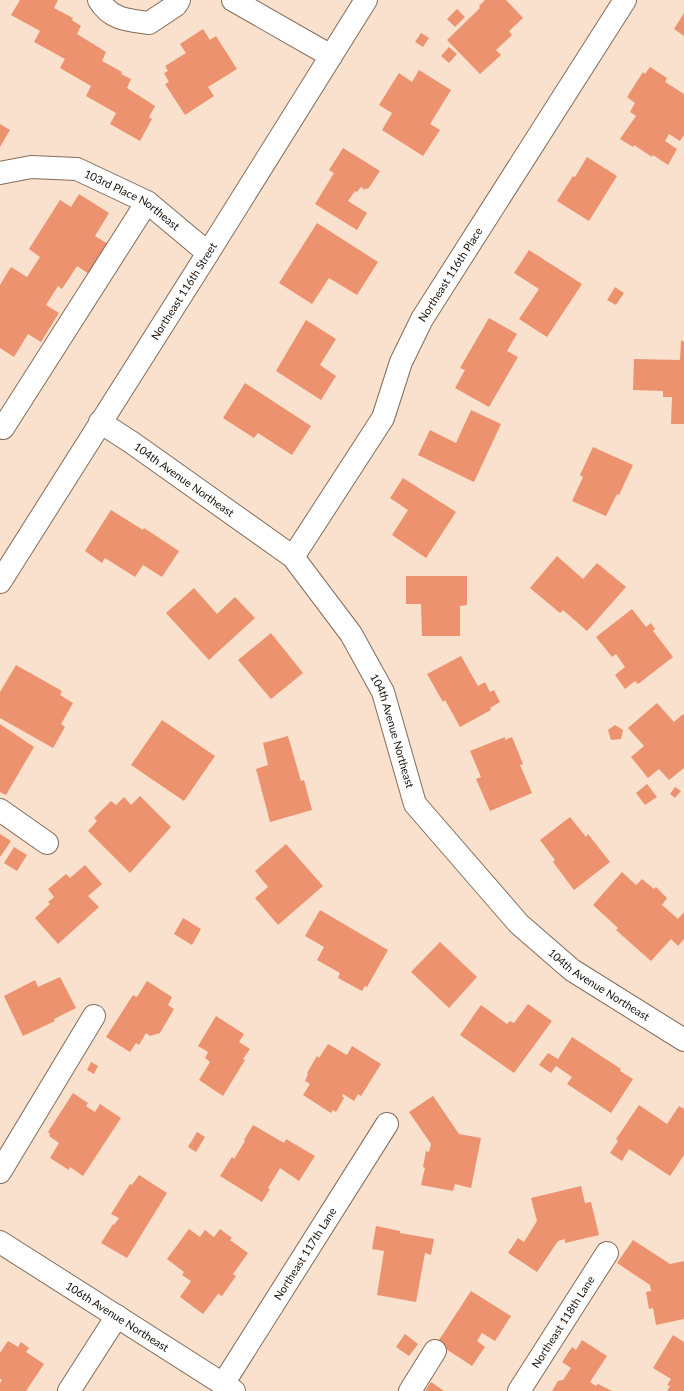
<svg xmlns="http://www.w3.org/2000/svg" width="684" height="1391" font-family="Lato,sans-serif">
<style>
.building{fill:#ed926e}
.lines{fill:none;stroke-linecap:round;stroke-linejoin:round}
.minor-casing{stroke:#826c5b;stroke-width:24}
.minor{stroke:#fff;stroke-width:22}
.labels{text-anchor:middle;stroke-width:4;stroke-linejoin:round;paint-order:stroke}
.street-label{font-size:11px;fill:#160e07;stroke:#fbf1e9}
</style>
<rect width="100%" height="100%" fill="#fae1cd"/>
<!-- building -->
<g class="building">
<polygon points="20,0 58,0 54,8 73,18 72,20 81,26 77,34 106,52 102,61 122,72 121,74 131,79 127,88 155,106 149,117 152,119 140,141 110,124 116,113 86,96 91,86 60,68 65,59 34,42 40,31 11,15"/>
<polygon points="485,0 506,0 523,18 509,31 512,35 496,50 501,55 480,74 447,40 480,8 479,6"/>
<polygon points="457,9 465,17 455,27 447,19"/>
<polygon points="684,13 684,36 674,29"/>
<polygon points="203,29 210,40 216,36 237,69 208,87 214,96 185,115 165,84 169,82 164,73 168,71 165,66 186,53 180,44"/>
<polygon points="421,33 429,38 423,47 415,42"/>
<polygon points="449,47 457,54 449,63 441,56"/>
<polygon points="650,67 667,78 665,82 684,94 684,135 680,141 669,134 665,141 677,149 668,165 653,155 652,157 634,145 633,147 620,139 636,116 630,112 635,103 627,97 643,72 645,74"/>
<polygon points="419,70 451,90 430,124 440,130 423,156 382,130 392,113 379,105 399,73 412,82"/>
<polygon points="0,124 10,130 0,147"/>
<polygon points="343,148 380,171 368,189 366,188 365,190 361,187 357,192 355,191 348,201 367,213 357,230 315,204 334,173 329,170"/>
<polygon points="587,157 617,176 589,221 557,201 573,176 575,177"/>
<polygon points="79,194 109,213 95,236 108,244 89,274 77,266 62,289 58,286 46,305 59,313 41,342 28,334 14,357 0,348 0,285 11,267 27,277 40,257 29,249 60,200 71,207"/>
<polygon points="317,223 378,262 357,295 329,278 312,304 279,283"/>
<polygon points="529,250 582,284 547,337 519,319 539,289 514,273"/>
<polygon points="615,287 624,293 616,305 607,300"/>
<polygon points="489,318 517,334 507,351 518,357 489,407 455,388 465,370 460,368"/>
<polygon points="306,320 336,339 320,365 336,376 321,400 276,371"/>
<polygon points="681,340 684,342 684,424 671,424 672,397 663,397 663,391 633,390 634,359 680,360"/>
<polygon points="245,383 311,426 292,455 258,433 254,438 223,418"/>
<polygon points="471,410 501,424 474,482 418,455 430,430 456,443"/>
<polygon points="593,447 633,465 619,495 617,494 606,516 572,501 583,477 580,475"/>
<polygon points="403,478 456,512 426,558 392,535 408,510 390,498"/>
<polygon points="111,510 143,530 144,528 179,551 162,577 143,565 135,577 105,558 102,563 85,551"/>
<polygon points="557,556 583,579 597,563 626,587 587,631 563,610 560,613 530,588"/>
<polygon points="406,576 467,576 467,605 460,606 460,636 422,636 421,604 406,604"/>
<polygon points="194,588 217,614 235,597 255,618 209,660 166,613"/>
<polygon points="632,609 646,627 651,623 655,629 653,631 673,657 638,684 635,681 625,689 615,675 625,667 616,654 612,657 596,637"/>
<polygon points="271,633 303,673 271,699 238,660"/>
<polygon points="461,656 478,686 485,682 490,692 494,690 500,702 490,708 491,710 460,727 445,700 443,702 427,674"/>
<polygon points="16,665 62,691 60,695 73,703 61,724 65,727 53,748 0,718 0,692"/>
<polygon points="657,703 674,722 683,714 684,716 684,768 669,780 659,769 648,778 631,757 644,746 628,728"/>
<polygon points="162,720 215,756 184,801 131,765"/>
<polygon points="0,724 34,747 6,795 0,792"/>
<polygon points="615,725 623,730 621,739 611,740 608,730"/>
<polygon points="288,736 301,781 304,780 312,810 270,822 256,769 268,765 263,743"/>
<polygon points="505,737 505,740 512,737 523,764 520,765 532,793 490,811 476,779 481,777 470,751"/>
<polygon points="647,784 657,797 645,805 636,793"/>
<polygon points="675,787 681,791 675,798 670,794"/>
<polygon points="140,796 171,827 130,873 88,831 97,821 94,818 111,801 116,805 124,797 131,805"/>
<polygon points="570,817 586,837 588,834 610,862 574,890 553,862 555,860 540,840"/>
<polygon points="0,834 11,841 0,857"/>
<polygon points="286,844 323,886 278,925 255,898 268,887 255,871"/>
<polygon points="14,847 27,855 17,871 4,863"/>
<polygon points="85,865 102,884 88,896 99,907 58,944 35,918 50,904 48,902 54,897 48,889 66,874 70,878"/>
<polygon points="622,872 636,885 642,879 654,889 656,887 667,898 662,905 678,919 684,912 684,939 678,946 671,939 651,961 616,930 618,928 593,905"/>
<polygon points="320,910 388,950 367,987 365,986 362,991 338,978 340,973 317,960 324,947 305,936"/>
<polygon points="183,918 201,929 192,945 174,934"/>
<polygon points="440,942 477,977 449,1008 411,972"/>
<polygon points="60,977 76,1008 54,1019 55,1021 23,1036 4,996 35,980 38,987"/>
<polygon points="147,981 172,997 168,1005 174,1009 160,1033 150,1036 146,1033 139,1045 136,1043 130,1052 106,1037 133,995 137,997"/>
<polygon points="528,1004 552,1021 514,1073 460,1035 481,1005 507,1024 510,1021 514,1023"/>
<polygon points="216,1016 244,1034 239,1042 250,1049 243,1059 245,1060 223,1096 199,1080 210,1062 205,1058 208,1052 198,1046"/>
<polygon points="572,1037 621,1069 620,1071 633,1079 611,1113 567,1084 572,1077 556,1066 551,1073 539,1065 548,1053 558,1059"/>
<polygon points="328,1044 347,1055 352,1046 381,1064 361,1096 358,1094 354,1101 343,1094 342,1096 344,1098 336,1112 333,1110 331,1113 303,1095 310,1084 305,1081 308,1074 307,1073 317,1056 319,1058"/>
<polygon points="91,1062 98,1066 94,1074 87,1070"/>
<polygon points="73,1093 88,1103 86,1106 95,1112 100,1104 121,1118 83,1176 70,1167 69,1170 50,1158 59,1143 49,1136 50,1134 48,1132"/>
<polygon points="433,1096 459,1134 481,1138 471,1188 455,1184 453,1191 421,1185 425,1168 423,1167 426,1151 429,1152 431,1144 409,1112"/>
<polygon points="639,1105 667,1124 679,1106 684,1109 684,1155 670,1176 629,1149 622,1161 610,1153 618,1141 616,1139"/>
<polygon points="253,1125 284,1143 286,1139 315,1156 299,1181 280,1168 268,1188 270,1189 262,1202 220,1176 232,1157 234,1159 245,1141 244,1140"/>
<polygon points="197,1132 205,1137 196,1152 188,1147"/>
<polygon points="139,1175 167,1193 127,1258 101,1243 113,1224 114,1225 119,1218 111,1214 130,1184 132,1185"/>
<polygon points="581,1186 585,1203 591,1202 599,1235 565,1243 565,1239 558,1241 537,1272 508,1253 518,1238 524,1242 537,1221 531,1198"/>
<polygon points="376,1226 400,1231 400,1233 434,1239 431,1255 425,1253 416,1302 377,1295 384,1251 372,1249"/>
<polygon points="189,1229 200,1237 205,1230 214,1237 220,1229 232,1238 230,1240 248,1253 233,1274 236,1276 222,1296 218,1294 203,1314 180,1297 191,1281 182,1275 184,1272 167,1259"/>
<polygon points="633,1240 670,1264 684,1261 684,1319 656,1325 653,1308 649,1309 646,1292 651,1291 650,1285 617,1263"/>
<polygon points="471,1291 511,1316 495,1341 482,1333 477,1341 485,1347 472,1366 437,1343"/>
<polygon points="405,1334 418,1344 409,1356 396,1347"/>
<polygon points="673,1335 684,1342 684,1391 667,1391 670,1386 667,1385 671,1379 653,1368"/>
<polygon points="582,1340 607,1356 590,1382 596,1386 598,1384 612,1391 552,1391 558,1381 563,1380 571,1368 562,1362 572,1347 576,1350"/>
<polygon points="8,1341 18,1347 21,1342 29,1348 26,1352 44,1364 26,1391 0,1391 0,1383 2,1380 0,1379 0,1353"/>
<polygon points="431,1382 444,1391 425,1391"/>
</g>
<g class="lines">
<defs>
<g id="minor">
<path d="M99,0C111,20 128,20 149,23L176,5L179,0"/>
<polyline points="233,0 331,56"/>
<path id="s1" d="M0,173L31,167L77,169L147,202L208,253"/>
<path id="s2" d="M100,422L131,442L293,557L351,634L383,692L415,804L519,924L572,970L684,1040"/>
<polyline points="0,426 3,428 147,202"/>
<path id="s3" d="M293,557L383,418L401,362L422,319L625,0"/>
<path id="s4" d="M0,582L208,253L366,0"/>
<polyline points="0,810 47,843"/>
<polyline points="0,1172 94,1016"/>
<path id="s5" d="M0,1242L234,1391"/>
<path id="s6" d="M223,1384L387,1124"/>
<polyline points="69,1391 117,1316"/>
<polyline points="410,1391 435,1351"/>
<path id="s7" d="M519,1391L607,1253"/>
</g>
</defs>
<!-- minor casing -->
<use href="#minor" class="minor-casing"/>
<!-- minor -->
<use href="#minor" class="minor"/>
</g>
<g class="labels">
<!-- street labels -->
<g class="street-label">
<text dy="4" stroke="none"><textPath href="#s1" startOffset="141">103rd Place Northeast</textPath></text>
<text dy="4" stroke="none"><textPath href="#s3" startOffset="325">Northeast 116th Place</textPath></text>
<text dy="4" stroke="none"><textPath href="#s4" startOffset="344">Northeast 116th Street</textPath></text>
<text dy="4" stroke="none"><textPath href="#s2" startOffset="102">104th Avenue Northeast</textPath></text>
<text dy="4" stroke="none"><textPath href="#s2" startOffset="438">104th Avenue Northeast</textPath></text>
<text dy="4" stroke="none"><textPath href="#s2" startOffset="774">104th Avenue Northeast</textPath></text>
<text dy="4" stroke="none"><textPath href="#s6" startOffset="154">Northeast 117th Lane</textPath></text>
<text dy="4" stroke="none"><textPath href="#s5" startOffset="139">106th Avenue Northeast</textPath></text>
<text dy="4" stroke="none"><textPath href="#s7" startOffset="82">Northeast 118th Lane</textPath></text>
</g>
</g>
</svg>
